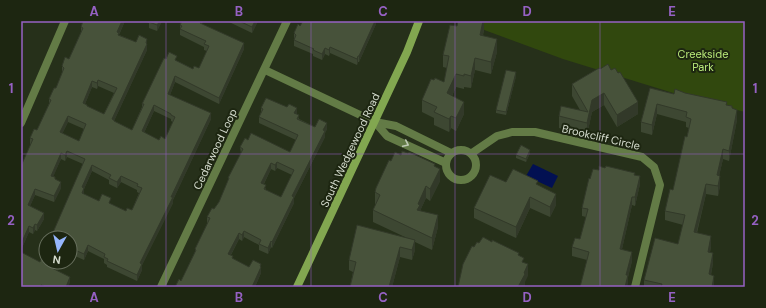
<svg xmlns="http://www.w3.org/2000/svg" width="766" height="308" font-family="'DM Sans',sans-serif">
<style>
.green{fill:#31480e}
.water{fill:#021052}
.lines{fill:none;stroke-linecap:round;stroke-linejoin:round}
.street{stroke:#637b46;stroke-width:8}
.secondary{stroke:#82a750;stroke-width:8}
.wall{fill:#3d4732;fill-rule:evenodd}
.shaded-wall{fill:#323929}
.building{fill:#47523a;stroke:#323929;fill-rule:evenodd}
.oneway{stroke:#bec9b3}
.grid{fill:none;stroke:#9661c4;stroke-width:1;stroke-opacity:0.55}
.labels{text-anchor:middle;stroke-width:4;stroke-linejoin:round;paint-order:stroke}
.park-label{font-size:11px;fill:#b8e879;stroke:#1d2611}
.street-label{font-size:11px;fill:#d5dcce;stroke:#1d2611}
.neatline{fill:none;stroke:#9661c4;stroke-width:1.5}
.grid-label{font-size:13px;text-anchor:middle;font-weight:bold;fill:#9661c4}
</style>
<rect width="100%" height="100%" fill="#26301a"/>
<!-- green -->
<polygon class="green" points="460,21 745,21 745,112 683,96 563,59"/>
<!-- water -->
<polygon class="water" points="533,164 558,176 552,188 526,176"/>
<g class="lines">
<!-- street -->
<g class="street">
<polyline points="265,70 375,122 396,126 451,153"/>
<polyline points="375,122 387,136 446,163"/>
<polyline points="21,123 65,21"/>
<circle cx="461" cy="165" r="15"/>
<polyline points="472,153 497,136 512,132 535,132 642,157 654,167 660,185 635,287"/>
<polyline points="161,287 287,21"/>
</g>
<!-- secondary -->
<polyline class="secondary" points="297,287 407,52 419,21"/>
</g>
<!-- wall -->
<g class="wall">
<path d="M83,21H125L119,35L136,42L147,39V50L114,121L132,130L142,107V104L177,61L193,69L199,68L207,51L204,50V47L180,35V25L182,21H203L202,24L244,49L219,104L175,82L170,95L211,119L173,200V203L142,265V270L137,281L107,267V265L104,263V259L88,251L84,260L75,256V253L70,251V238H51V237L83,164L67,157L65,161L61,159L53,176L61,188L54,202L35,195L30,206L44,219L37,231L35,230L33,234L29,232L21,250V166L31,144H30V138L37,130L49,104V99L56,88L62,73V66L69,59L81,32V27ZM98,86L114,93L104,114L87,107L85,104L92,87L97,89ZM154,111L171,119V121L173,122L165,139L159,140L144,133ZM68,122L84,129L79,141L62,134ZM92,171L109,180V184L117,188L121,182L137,190V192L139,193L132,210L126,211L111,204L99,201L84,194V189Z"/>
<polygon points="145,21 162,21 157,31 149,28 149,23"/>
<polygon points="227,21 258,21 252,33"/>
<polygon points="376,21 376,24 359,62 358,62 357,65 330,53 329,56 325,54 322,60 313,56 313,54 294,46 294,33 300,26"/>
<polygon points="484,21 484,29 483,36 497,52 491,74 475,70 471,88 464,87 464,89 456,87 452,96 464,114 456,131 451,128 449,132 434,125 434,118 422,112 422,100 434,80 444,82 447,68 443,67 443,55 457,26"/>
<polygon points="599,68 638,114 617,127 604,105 592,112 587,135 559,128 559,116 580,110 572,96 572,84"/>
<polygon points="516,76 506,115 496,113 496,110"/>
<polygon points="650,88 674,94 685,93 727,105 732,108 737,120 729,161 723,159 719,176 720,186 718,196 706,194 697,233 711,246 710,253 713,263 711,275 714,286 714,287 644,287 644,280 678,244 683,225 665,220 665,211 673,190 689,128 686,127 686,122 657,114 652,135 641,132 641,122"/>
<path d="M261,108L297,114L299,119L315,127L327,129L325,133V137L294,198V203L272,248L271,247L268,254L259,250V245L244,237L242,241L239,239L231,255L233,259L249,267L261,264V273L255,287H175L181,281L195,252V249L208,223H207V217L214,209L219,202L228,181V178L241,154L240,147L248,140L290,152L296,140L259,123V117L261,112ZM277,168L292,175L281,197L266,190L264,184L271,169L275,171Z"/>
<polygon points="530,153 526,162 516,158 516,155"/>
<polygon points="401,155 435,167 440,181 430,201 426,198 420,211 438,227 432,250 415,242 415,250 412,260 400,257 392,287 350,287 353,272 349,270 349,260 407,238 373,222 373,210 376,205 375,204 375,192 391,161"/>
<polygon points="599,170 635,175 640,184 635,206 632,205 622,249 632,261 628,277 628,284 587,260 572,256 572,247 580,239 586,217 582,216 582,208 590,179"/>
<polygon points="506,182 538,185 556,205 550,217 530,208 516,238 474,218 474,208"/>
</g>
<!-- shaded-wall -->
<g class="shaded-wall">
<polygon points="122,21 125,21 119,34 119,39 117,32"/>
<polygon points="160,21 162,21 157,31 157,25"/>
<polygon points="255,21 258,21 252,33 252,27"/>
<polygon points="375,21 376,21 376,24 359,62 359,56"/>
<polygon points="483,21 484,21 484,29 480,47 480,35"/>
<polygon points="147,39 147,50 114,121 114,126 112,119"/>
<polygon points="497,39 497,52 491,74 491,62"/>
<polygon points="244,43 244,49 219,104 219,98"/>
<polygon points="330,47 330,53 329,56 329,50"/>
<polygon points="325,48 325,54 322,60 322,54"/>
<polygon points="358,56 358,62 357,65 357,59"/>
<polygon points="475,58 475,70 471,88 471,76"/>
<polygon points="516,72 516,76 506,115 506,112"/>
<polygon points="456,74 456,87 447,106 447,93"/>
<polygon points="175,76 175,82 168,100 168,94"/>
<polygon points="98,80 98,86 97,89 97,83"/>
<polygon points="92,81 92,87 83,109 83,103"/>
<polygon points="604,93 604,105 592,112 587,135 587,123 592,100"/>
<polygon points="464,102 464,114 456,131 456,118"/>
<polygon points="638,102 638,114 617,127 617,115"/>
<polygon points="657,104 657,114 652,135 652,125"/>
<polygon points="154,105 154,111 142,137 142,131"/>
<polygon points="297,108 297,114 294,119 294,113"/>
<polygon points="737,110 737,120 729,161 729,151"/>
<polygon points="211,113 211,119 173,200 173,203 142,265 142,270 137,281 137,275 140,263"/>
<polygon points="68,116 68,122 60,138 60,132"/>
<polygon points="451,116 451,128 449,132 449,119"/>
<polygon points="327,123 327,129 325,133 325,137 294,198 294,203 272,248 272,242 292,196"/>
<polygon points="723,149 723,159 717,185 717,175"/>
<polygon points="530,150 530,153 526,162 526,159"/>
<polygon points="67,151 67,157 65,161 65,155"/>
<polygon points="61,153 61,159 51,182 51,176"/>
<polygon points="277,162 277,168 275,171 275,165"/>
<polygon points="271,163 271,169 261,189 261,183"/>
<polygon points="92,165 92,171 84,189 84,194 82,199 82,187"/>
<polygon points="440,169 440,181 430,201 430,189"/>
<polygon points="121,176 121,182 117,188 117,182"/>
<polygon points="640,176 640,184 635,206 635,197"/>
<polygon points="720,176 720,186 718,196 718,186"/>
<polygon points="61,182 61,188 54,202 54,196"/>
<polygon points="706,184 706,194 694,242 694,232"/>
<polygon points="426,186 426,198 420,211 417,222 418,204"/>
<polygon points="35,189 35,195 28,211 28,205"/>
<polygon points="556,194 556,205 550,217 550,207"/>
<polygon points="530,197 530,208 516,238 516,227"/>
<polygon points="632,197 632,205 620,258 620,249"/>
<polygon points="44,213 44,219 37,231 37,225"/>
<polygon points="438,215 438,227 432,250 432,238"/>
<polygon points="35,224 35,230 33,234 33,228"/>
<polygon points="29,226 29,232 21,250 21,244"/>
<polygon points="244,231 244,237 242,241 242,235"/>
<polygon points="239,233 239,239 228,260 228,254"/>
<polygon points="711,236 711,246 708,262 708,252"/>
<polygon points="415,240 415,250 412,260 412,250"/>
<polygon points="271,241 271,247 268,254 268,248"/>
<polygon points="88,245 88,251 84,260 84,254"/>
<polygon points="400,247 400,257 392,287 389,287"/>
<polygon points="632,252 632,261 628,277 628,284 627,287 625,287 626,275"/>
<polygon points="713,253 713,263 709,284 709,274"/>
<polygon points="261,264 261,273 255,287 252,287"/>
<polygon points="528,264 528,276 525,282 525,287 518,287"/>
<polygon points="714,276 714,287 712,287"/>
<polygon points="70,277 70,283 68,287 66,287"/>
</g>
<!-- building -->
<g class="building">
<path d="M83,21H122L117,32L119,33L118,35L136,42L139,35L147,39L146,43L147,44L112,119L114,120V121L132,130L144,104H142L164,58L166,59L169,52L177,56L175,60L193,69L194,66L199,68L209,46L204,44L206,41L180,29L182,26L180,25L182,21H201L200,23L244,43L219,98L175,76L168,94L211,113L171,197H173L140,263L142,264L137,275L107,261L108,259L104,257L105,254L88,245L84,254L75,250L76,247L70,245V238H54L51,237L85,159L67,151L65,155L61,153L51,176L55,177V179L61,182L54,196L35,189L28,205L44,213L37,225L35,224L33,228L29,226L21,244V166L33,139L30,138L34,129L37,130L51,100L49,99L54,88H56L64,68L62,66L65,57L69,59L83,28L81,27ZM98,80L117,88L104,114L87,106V105L83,103L92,81L97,83ZM154,105L171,114V115L175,117L165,139L161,136L159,140L142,131ZM68,116L86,124L79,141L60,132ZM92,165L111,175L109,178L117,182L121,176L138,184L137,186L142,188L132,210L127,208L126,211L109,203L111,198L102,194L99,201L82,193L84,188L82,187Z"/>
<polygon points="149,21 160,21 157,25 149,22"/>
<polygon points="239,21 255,21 252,27"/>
<polygon points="303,21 375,21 359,56 358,56 357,59 330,47 329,50 325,48 322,54 313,50 314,49 294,40 296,35 294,33 298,24 300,26"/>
<polygon points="458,21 483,21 480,35 497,39 491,62 475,58 471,76 464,74 464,76 456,74 447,93 464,102 456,118 451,116 449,119 434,112 437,107 422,100 431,79 434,80 435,78 444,82 449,56 443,55 450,25 457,26"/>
<polygon points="608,64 611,70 615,68 618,73 620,72 638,102 617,115 604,93 592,100 587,123 559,116 561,106 588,112 572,84 599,68 600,69"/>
<polygon points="506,70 516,72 506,112 496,110"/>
<polygon points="650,88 674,94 675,89 685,93 727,102 726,105 732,106 732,108 737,110 729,151 723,149 717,175 720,176 718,186 706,184 694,232 711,236 708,252 713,253 709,274 714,276 712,287 661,287 662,284 644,280 655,238 678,244 685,215 665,211 670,189 673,190 685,136 687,137 691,119 686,117 687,112 657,104 652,125 641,122"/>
<path d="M266,98L287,107L289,104L297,108L294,113L299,115L297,119L315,127L319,119L327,123L323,130L325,131L292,196L294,197L272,242L271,241L268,248L259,244L261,240L244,231L242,235L239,233L228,254L233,256L232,258L249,267L253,260L261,264L260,266L261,267L252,287H175L179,279L181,281L196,250L195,249L210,218L207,217L212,208L214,209L219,202L229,178H228L243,149L240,147L245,138L248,140L251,133L290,152L298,135L259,117L263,109L261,108ZM277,162L294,170L281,197L264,189L266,185L261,183L271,163L275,165Z"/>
<polygon points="521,145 530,150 526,159 516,155"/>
<polygon points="402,151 408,153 409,152 435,164 434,166 440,169 430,189 426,186 418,204 420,205 417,210 438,215 432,238 373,210 380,195 375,192 376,188 389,160 391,161 395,152 401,155"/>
<polygon points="599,166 605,168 606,166 635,173 634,175 640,176 635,197 632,197 620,249 632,252 626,275 628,275 625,287 580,287 589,252 572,247 575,238 580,239 588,209 582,208 589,178 590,179 593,169 599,170"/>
<polygon points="513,169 538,181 536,184 556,194 550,207 530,197 516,227 474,208 490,175 506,182"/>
<polygon points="357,225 415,240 412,250 400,247 389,287 350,287 356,262 349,260"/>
<polygon points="483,237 492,242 492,240 519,253 518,255 524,258 522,262 528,264 524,273 525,274 518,287 458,287 463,264 472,246 474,247 477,242 479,243"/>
<polygon points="21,252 40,262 43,255 46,256 46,262 50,262 49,263 51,264 50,267 70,277 66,287 46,287 41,285 40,287 21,287"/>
</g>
<!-- one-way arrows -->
<defs><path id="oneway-chevron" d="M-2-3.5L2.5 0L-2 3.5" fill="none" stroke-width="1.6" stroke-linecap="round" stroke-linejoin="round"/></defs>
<use class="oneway" href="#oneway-chevron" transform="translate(406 144) rotate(25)"/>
<!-- grid -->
<path class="grid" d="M166,21V287M311,21V287M455,21V287M600,21V287M21,154H745"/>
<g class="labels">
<!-- park labels -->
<g class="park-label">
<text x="703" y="58">Creekside<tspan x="703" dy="13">Park</tspan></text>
</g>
<!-- street labels -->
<g class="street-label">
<text transform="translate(601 137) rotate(13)" y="4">Brookcliff Circle</text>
<text transform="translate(215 149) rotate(-65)" y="4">Cedarwood Loop</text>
<text transform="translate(350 150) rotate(-65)" y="4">South Wedgewood Road</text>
</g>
</g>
<!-- border -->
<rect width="766" height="308" fill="none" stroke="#1d2611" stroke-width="44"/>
<!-- north arrow -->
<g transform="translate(58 250) rotate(188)"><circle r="19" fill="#1d2611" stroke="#676f5d"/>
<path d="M0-3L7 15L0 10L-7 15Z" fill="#95b6fd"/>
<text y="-6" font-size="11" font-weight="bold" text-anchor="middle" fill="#d5dcce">N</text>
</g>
<rect x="22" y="22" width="722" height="264" class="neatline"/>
<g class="grid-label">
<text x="94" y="16">A</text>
<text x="239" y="16">B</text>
<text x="383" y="16">C</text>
<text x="527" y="16">D</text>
<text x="672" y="16">E</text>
<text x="11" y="93">1</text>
<text x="755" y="93">1</text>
<text x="11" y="225">2</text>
<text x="755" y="225">2</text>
<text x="94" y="302">A</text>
<text x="239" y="302">B</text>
<text x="383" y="302">C</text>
<text x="527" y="302">D</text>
<text x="672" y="302">E</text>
</g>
</svg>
